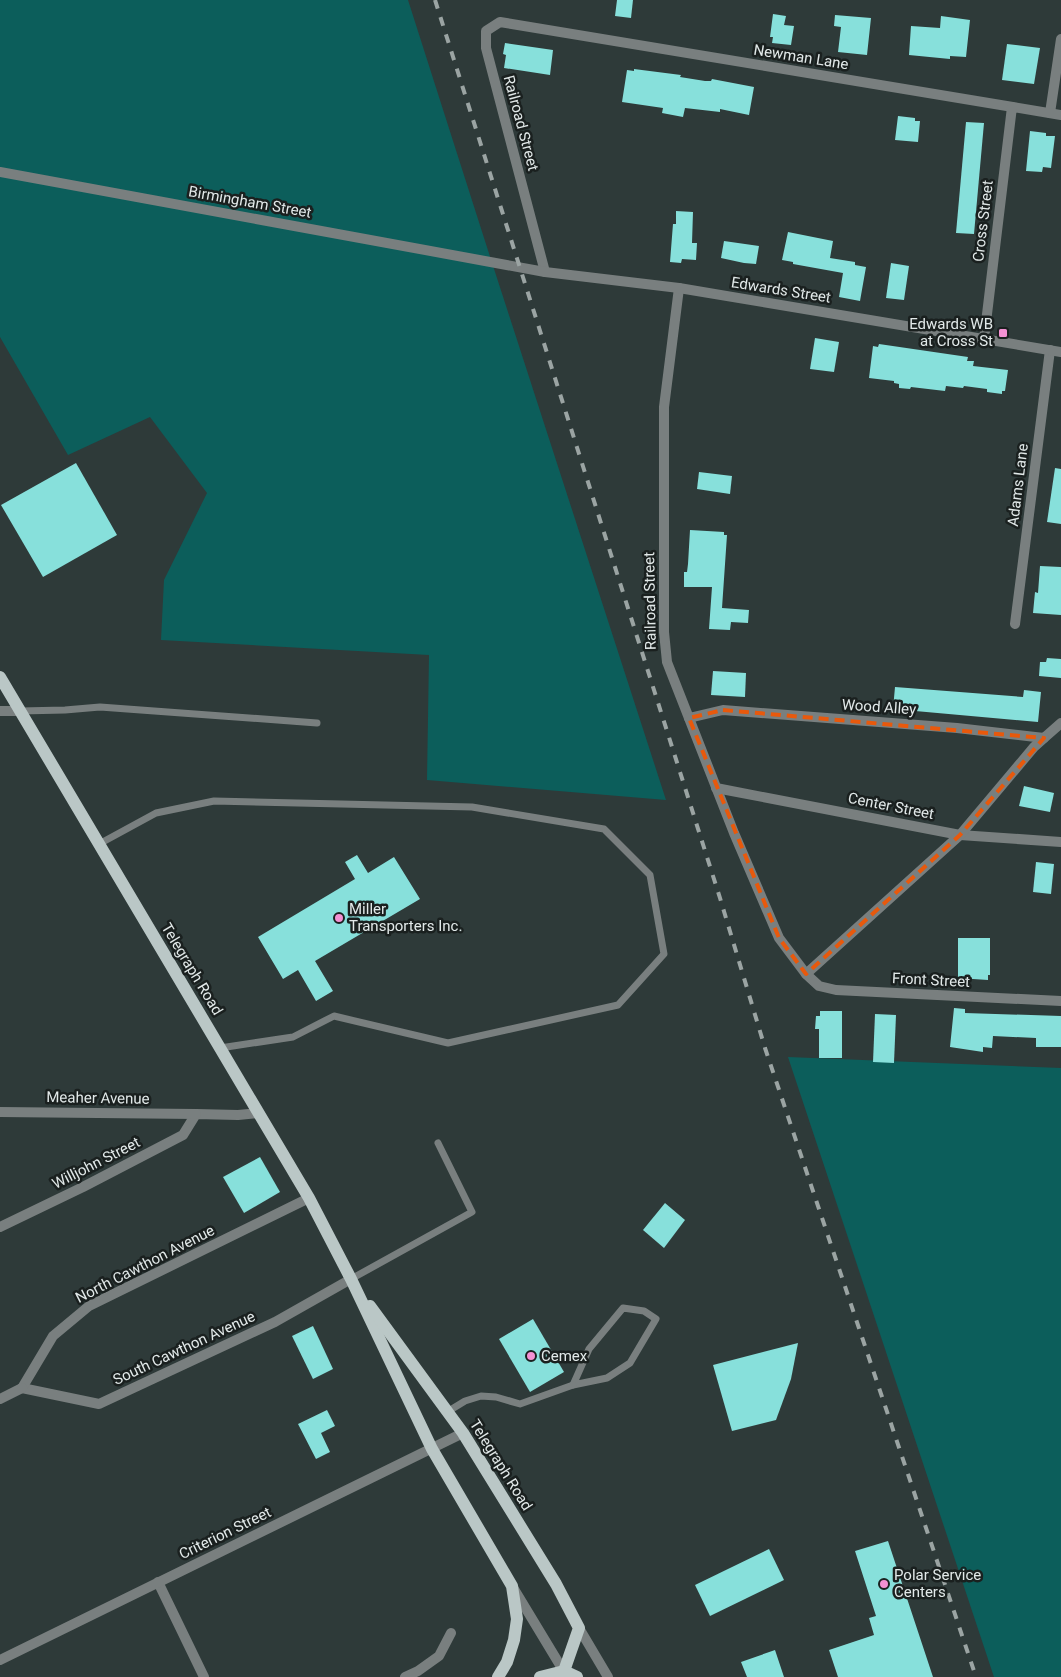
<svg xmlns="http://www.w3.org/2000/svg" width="1061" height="1677" font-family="Roboto,sans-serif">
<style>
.green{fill:#0c5e5b}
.building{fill:#87e0db}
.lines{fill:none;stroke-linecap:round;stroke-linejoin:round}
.service{stroke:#797f7f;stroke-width:7}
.minor{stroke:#797f7f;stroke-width:10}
.tertiary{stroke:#797f7f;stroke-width:10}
.primary{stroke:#bac7c6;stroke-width:12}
.rail{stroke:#9ba4a3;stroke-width:4;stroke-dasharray:9 9;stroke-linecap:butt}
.marked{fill:none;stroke:#e8590c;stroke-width:4;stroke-dasharray:10 6;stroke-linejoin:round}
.poi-dot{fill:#f491d3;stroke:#1a201f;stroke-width:2}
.labels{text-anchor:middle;stroke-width:5;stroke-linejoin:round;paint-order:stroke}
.street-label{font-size:15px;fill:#e2e9e9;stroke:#1a201f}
.poi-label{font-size:15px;fill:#e2e9e9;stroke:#1a201f;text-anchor:start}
</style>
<rect width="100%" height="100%" fill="#2e3a39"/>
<!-- green -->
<g class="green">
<polygon points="0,0 408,0 485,241 666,800 427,780 429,655 161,640 164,580 207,493 150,417 68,455 0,337"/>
<polygon points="788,1057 1061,1068 1061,1677 994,1677"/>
</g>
<!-- building -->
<g class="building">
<polygon points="617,0 633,0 631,18 615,16"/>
<polygon points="773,14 786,16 784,25 794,26 791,45 772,43 773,37 770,37"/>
<polygon points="835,15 871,18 867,55 838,52 841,27 834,26"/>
<polygon points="941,16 970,20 966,57 950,56 950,59 909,55 911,26 940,28"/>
<polygon points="505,43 553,50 550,75 504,68 506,55 503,54"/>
<polygon points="1007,44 1040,48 1034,84 1002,80"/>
<polygon points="634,69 681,75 680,77 705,81 711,81 712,79 754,87 749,115 720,109 720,112 685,108 683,117 662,113 663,108 622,102 627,70 634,71"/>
<polygon points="898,116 915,118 915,121 920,121 918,142 895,140"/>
<polygon points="966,122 984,123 974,234 956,233"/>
<polygon points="1030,131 1046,133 1046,136 1055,136 1051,168 1043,167 1042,172 1026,171"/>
<polygon points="676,211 693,212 692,243 697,243 696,260 682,259 681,263 670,262 673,224 676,224"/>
<polygon points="788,232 833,241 830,258 855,262 855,265 866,267 860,301 839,297 843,273 793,264 793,262 782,260"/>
<polygon points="724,241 759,246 756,264 744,263 721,258"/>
<polygon points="891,263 909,266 904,300 886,298"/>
<polygon points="815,338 839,342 834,372 810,369"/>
<polygon points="879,344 968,357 967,361 974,361 973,366 1008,370 1005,391 1002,391 1002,394 987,392 987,389 964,386 963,388 946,386 945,391 911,387 910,389 899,388 899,384 894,383 894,381 869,378 873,346 878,347"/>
<polygon points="76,463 117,535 43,577 1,505"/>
<polygon points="1055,468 1061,469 1061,524 1047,522"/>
<polygon points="699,472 732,476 730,494 697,489"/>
<polygon points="690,530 724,532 724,535 727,535 722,608 749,610 748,623 731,622 730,630 709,629 712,587 684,587 684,572 687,572 688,564"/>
<polygon points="1040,566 1061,567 1061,615 1033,613 1035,592 1038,593"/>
<polygon points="1047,658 1061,659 1061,678 1039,676 1040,662 1046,662"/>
<polygon points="713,671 746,673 745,697 711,695"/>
<polygon points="895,687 1023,697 1024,690 1041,692 1038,722 893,709"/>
<polygon points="1024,786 1054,793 1050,812 1019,806"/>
<polygon points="357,855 368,873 394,857 420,899 315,961 333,991 316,1001 298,970 283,979 258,937 355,879 345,862"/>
<polygon points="1036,862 1054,864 1051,894 1033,892"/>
<polygon points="958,938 990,938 990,975 988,975 988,980 958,978"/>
<polygon points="954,1008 965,1009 965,1013 1061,1016 1061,1047 1036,1047 1036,1038 993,1036 992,1048 983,1047 983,1052 950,1047"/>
<polygon points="820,1011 842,1011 842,1058 819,1058 819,1029 815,1029 816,1016 820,1016"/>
<polygon points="875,1014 896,1015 894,1063 873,1062"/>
<polygon points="260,1157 280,1192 244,1213 223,1177"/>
<polygon points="665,1203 685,1220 664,1248 643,1230"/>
<polygon points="533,1319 564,1372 530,1392 499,1339"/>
<polygon points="313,1326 333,1369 313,1379 292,1336"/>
<polygon points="798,1343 791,1379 776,1420 732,1431 713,1365"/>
<polygon points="327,1410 335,1426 321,1433 330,1452 316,1459 298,1424"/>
<polygon points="888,1541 933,1677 838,1677 829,1650 874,1635 869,1618 876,1616 855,1551"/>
<polygon points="769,1549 784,1580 710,1616 695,1585"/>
<polygon points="775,1650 784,1677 747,1677 741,1662"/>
</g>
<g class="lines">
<!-- service -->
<g class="service">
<polyline points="20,711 65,710 100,707 317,723"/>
<polyline points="99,844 156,813 214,801 472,807 604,829 650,875 664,954 618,1005 448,1043 334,1016 293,1037 220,1048"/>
<polyline points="351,1279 472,1212 438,1143"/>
<polygon points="623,1308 644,1311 656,1319 630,1363 607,1378 573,1385 589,1349"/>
<polyline points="447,1412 465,1401 481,1396 496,1397 520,1404 573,1385"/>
</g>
<!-- minor -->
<g class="minor">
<polyline points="1050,113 1061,39"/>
<polyline points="545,272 486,48 486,31 500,22 1061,115"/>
<polyline points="679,288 664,407 664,632 667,662 734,833 779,938 806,974 819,986 836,990 1061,1001"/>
<polyline points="984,339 1012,107"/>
<polyline points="1015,624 1050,350"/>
<polyline points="0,711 20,711"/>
<polyline points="689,718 723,710 957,728 1044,738 1061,723"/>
<polyline points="716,788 960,835 1061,842"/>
<polyline points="806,974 960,835 1034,747 1044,738"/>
<polyline points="0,1227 83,1187 183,1135 196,1114 238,1115 258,1113"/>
<polyline points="22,1388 99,1404 275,1322 351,1279"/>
<polyline points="22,1388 53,1336 89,1306 309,1198"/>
<polyline points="0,1399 22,1388"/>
<polyline points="158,1582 204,1677"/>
<polyline points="0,1660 463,1433"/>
<polyline points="405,1677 418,1671 439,1656 451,1633"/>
</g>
<!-- tertiary -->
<g class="tertiary">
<polyline points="0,172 545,272 679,288 1061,352"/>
<polyline points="0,1112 196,1114"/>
<polyline points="514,1589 566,1675"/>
<polyline points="579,1628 608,1677"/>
</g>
<!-- primary -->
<g class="primary">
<polyline points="0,677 309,1198 351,1279 432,1449 512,1586 517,1619 514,1640 507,1662 498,1677"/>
<polyline points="370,1306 463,1433 556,1584 579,1628 564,1671 560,1677"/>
<polyline points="540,1677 564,1671 577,1677"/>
</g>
<!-- rail -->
<polyline class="rail" points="435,0 720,898 765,1048 976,1677"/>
</g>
<!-- marked area -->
<path class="marked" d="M723,710L1044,738L960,835L806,974L779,938L689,718Z"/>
<!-- markers -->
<g class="poi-dot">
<rect x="998" y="328" width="10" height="10" rx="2.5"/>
<circle cx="339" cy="918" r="5"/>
<circle cx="531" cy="1356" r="5"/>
<circle cx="884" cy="1584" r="5"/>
</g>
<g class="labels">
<!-- street labels -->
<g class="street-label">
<text transform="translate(801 57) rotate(9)" y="5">Newman Lane</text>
<text transform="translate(521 123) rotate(75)" y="5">Railroad Street</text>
<text transform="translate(250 202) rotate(10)" y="5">Birmingham Street</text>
<text transform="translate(983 221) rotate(-83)" y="5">Cross Street</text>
<text transform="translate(781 290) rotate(9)" y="5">Edwards Street</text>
<text transform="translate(1018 485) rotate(-83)" y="5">Adams Lane</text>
<text transform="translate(650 601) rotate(-91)" y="5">Railroad Street</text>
<text transform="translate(879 707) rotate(4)" y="5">Wood Alley</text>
<text transform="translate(891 806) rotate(11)" y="5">Center Street</text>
<text transform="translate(192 969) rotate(59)" y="5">Telegraph Road</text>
<text transform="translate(931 980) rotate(3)" y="5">Front Street</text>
<text transform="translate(98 1098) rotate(1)" y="5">Meaher Avenue</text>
<text transform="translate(96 1163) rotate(-27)" y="5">Willjohn Street</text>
<text transform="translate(145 1264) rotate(-27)" y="5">North Cawthon Avenue</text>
<text transform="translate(184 1348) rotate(-25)" y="5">South Cawthon Avenue</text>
<text transform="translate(501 1465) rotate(58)" y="5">Telegraph Road</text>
<text transform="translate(225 1533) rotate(-26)" y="5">Criterion Street</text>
</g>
<!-- poi labels -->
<g class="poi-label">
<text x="993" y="329" text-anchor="end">Edwards WB<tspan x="993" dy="17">at Cross St</tspan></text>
<text x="349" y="914">Miller<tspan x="349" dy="17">Transporters Inc.</tspan></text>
<text x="541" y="1361">Cemex</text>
<text x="894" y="1580">Polar Service<tspan x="894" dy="17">Centers</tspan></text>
</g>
</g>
</svg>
